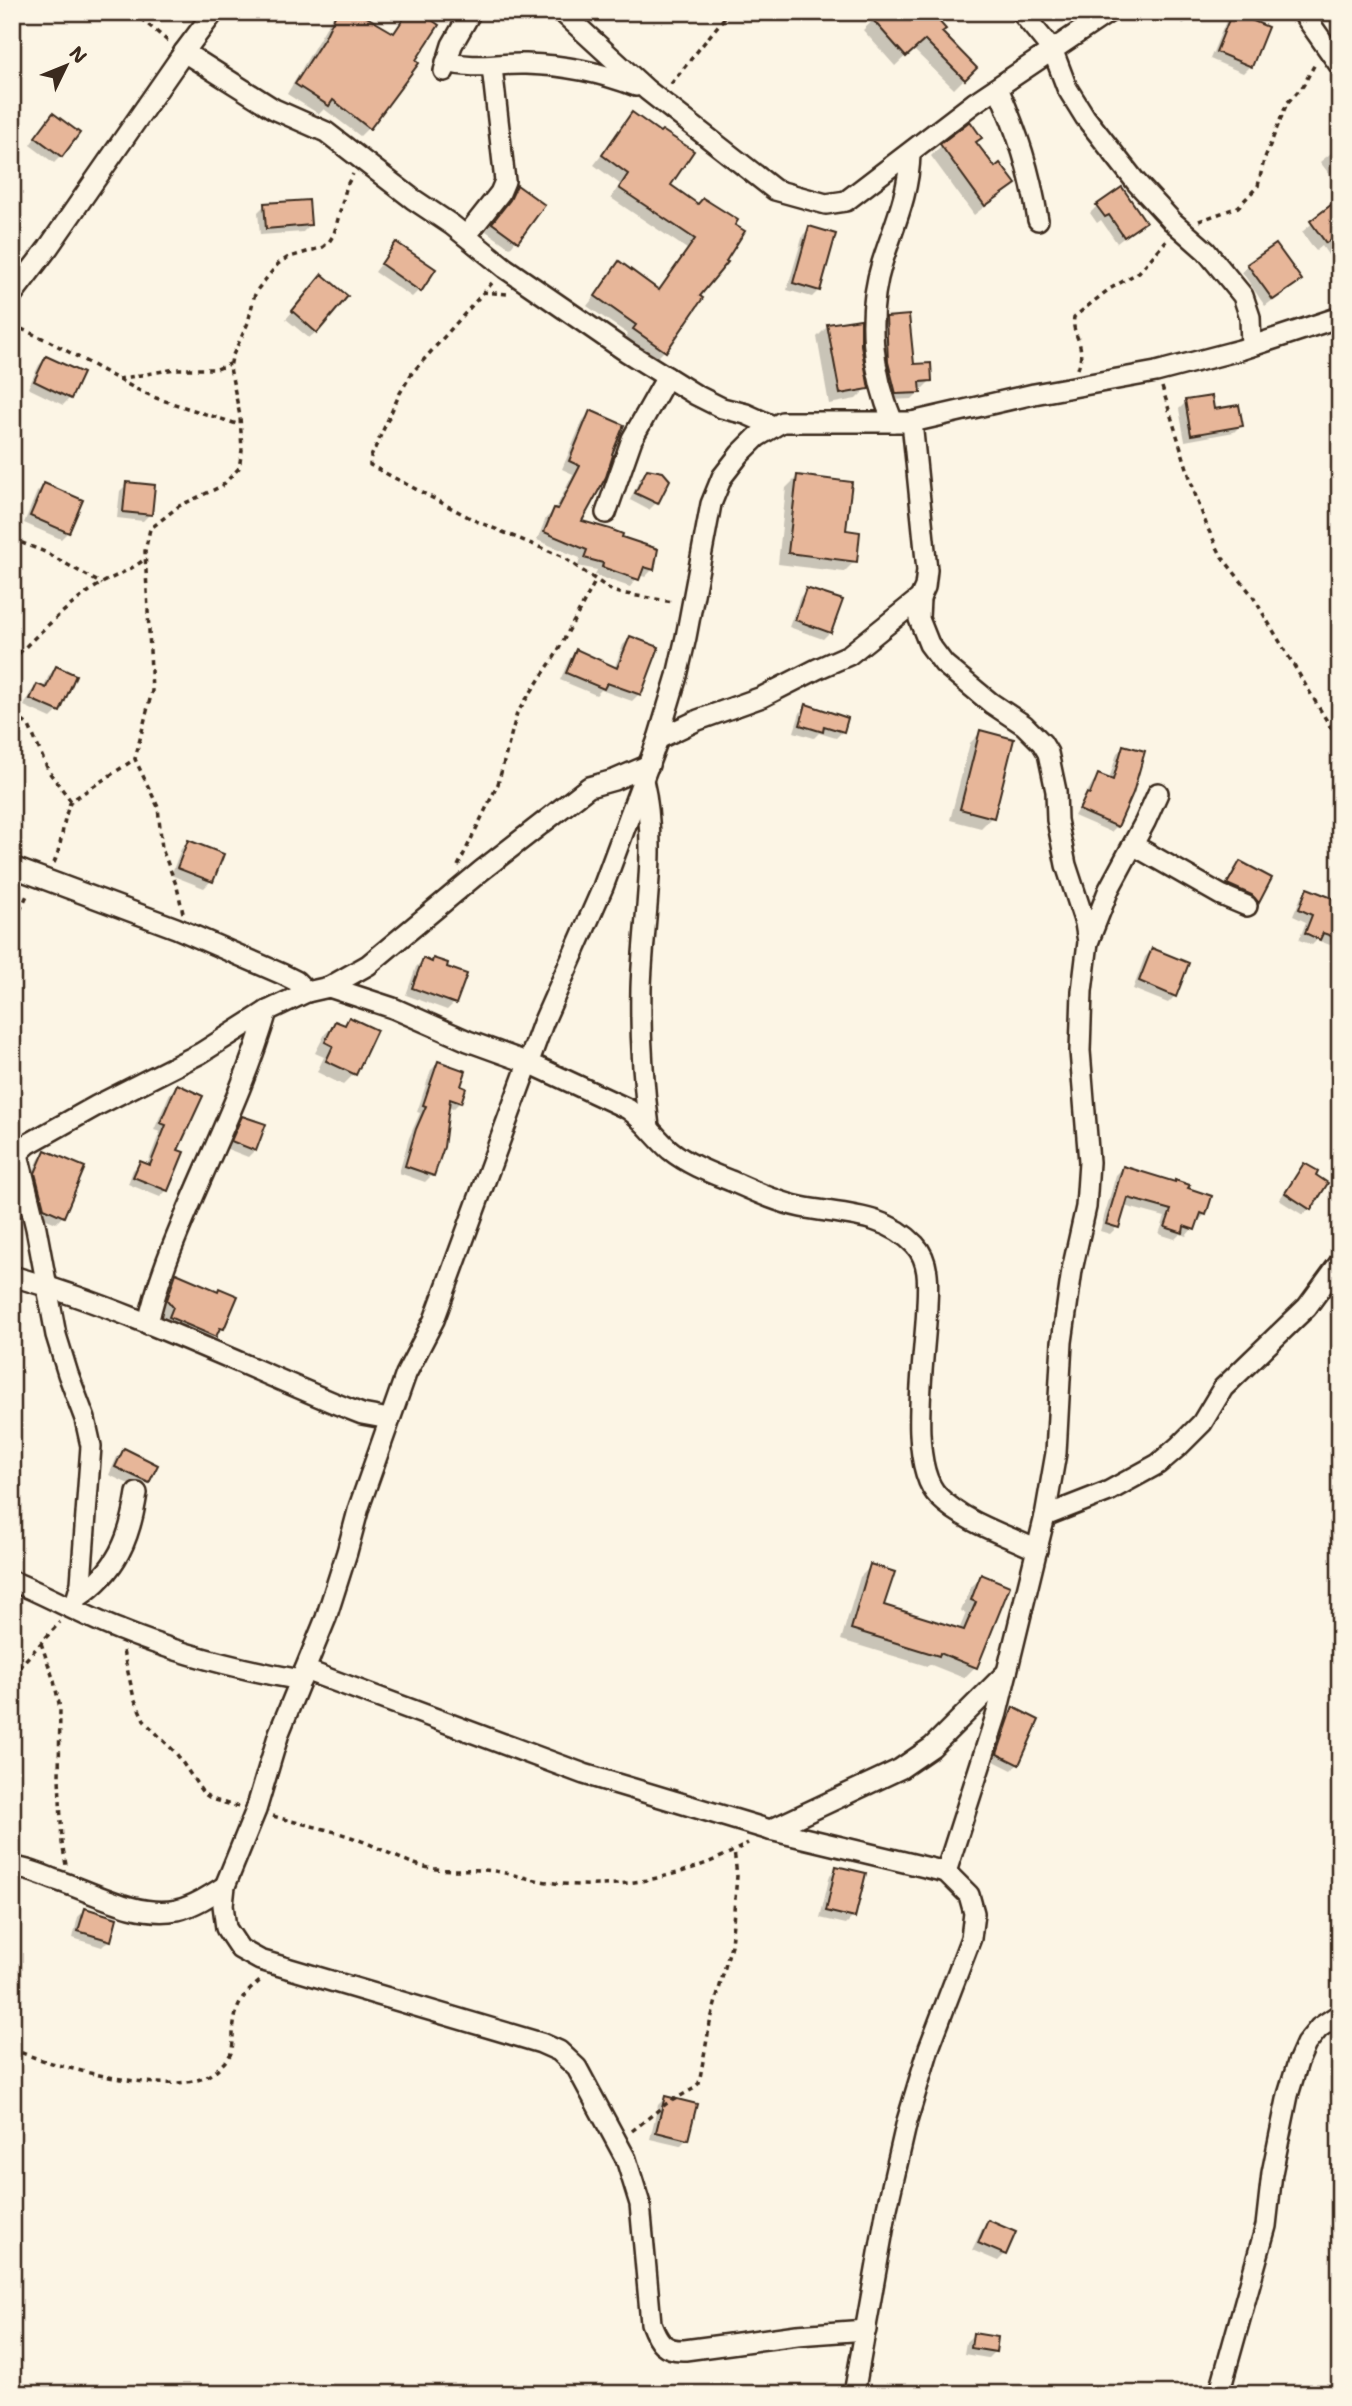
<svg xmlns="http://www.w3.org/2000/svg" width="1352" height="2406" font-family="'Shantell Sans',sans-serif">
<style>
.shadow{fill:#0003}
.building{fill:#e7b699;stroke:#3b2a1e;stroke-width:2}
.lines{fill:none;stroke-linecap:round;stroke-linejoin:round}
.minor-casing{stroke:#3b2a1e;stroke-width:24}
.path{stroke:#3b2a1e;stroke-width:3.5;stroke-dasharray:5 5;stroke-linecap:butt}
.minor{stroke:#fcf5e5;stroke-width:19}
</style>
<rect width="100%" height="100%" fill="#fcf5e5"/>
<filter id="ink" filterUnits="userSpaceOnUse"><feTurbulence type="fractalNoise" baseFrequency=".0143" numOctaves="2"/><feDisplacementMap in="SourceGraphic" scale="14" xChannelSelector="R" yChannelSelector="G"/><feConvolveMatrix kernelMatrix="1 2 1 2 8 2 1 2 1" color-interpolation-filters="sRGB"/></filter>
<g filter="url(#ink)">
<!-- shadow -->
<g class="shadow">
<polygon points="335,12 355,12 392,34 408,12 369,127 360,136 324,109 319,114 287,94"/>
<polygon points="882,12 940,33 975,68 954,89 913,49 895,66 863,30"/>
<polygon points="1175,12 1201,12 1183,24"/>
<polygon points="1233,14 1266,28 1250,66 1243,73 1210,59 1226,21"/>
<polygon points="632,115 669,186 697,206 733,225 697,296 664,351 655,360 625,339 628,334 587,306 620,264 658,291 687,249 611,198 620,184 594,165"/>
<polygon points="46,122 61,156 54,163 30,145"/>
<polygon points="941,146 995,170 1013,184 974,215 931,156"/>
<polygon points="1340,146 1340,188 1320,162"/>
<polygon points="517,187 542,205 510,248 486,231"/>
<polygon points="1340,200 1340,272 1322,246 1316,251 1302,232"/>
<polygon points="265,205 310,225 303,232 260,235 258,212"/>
<polygon points="1097,206 1144,222 1117,243 1101,220 1097,223 1090,213"/>
<polygon points="810,228 819,290 812,297 787,290 803,235"/>
<polygon points="396,244 419,290 412,297 375,272"/>
<polygon points="1248,266 1299,280 1265,306 1242,272"/>
<polygon points="316,284 316,332 309,338 286,319"/>
<polygon points="886,319 913,366 930,381 923,388 919,388 919,392 912,399 889,400 879,326"/>
<polygon points="828,326 860,345 867,388 856,399 829,404 817,337"/>
<polygon points="46,358 70,398 63,405 28,388 39,365"/>
<polygon points="12,398 20,406 12,415"/>
<polygon points="1186,402 1241,425 1234,432 1185,441 1179,409"/>
<polygon points="591,412 580,522 620,538 653,569 645,577 639,575 630,587 595,575 597,570 578,566 580,558 537,540 546,518 555,510 573,474 562,469 583,420"/>
<polygon points="648,470 656,503 649,510 630,500 640,478"/>
<polygon points="797,477 844,532 855,561 844,572 778,564 786,488"/>
<polygon points="127,484 150,514 143,521 117,518 120,491"/>
<polygon points="44,485 68,532 61,539 24,523 37,492"/>
<polygon points="807,590 830,632 823,639 789,627 800,597"/>
<polygon points="630,638 639,694 632,701 601,690 596,695 560,680 570,658 576,651 614,669 623,645"/>
<polygon points="56,668 74,676 58,711 51,718 24,706 30,693 37,686 43,689 49,675"/>
<polygon points="807,706 843,731 836,738 819,733 814,738 794,732 800,713"/>
<polygon points="981,732 992,817 981,828 950,820 970,743"/>
<polygon points="1124,747 1117,826 1111,832 1074,816 1093,782 1099,776 1109,780 1117,753"/>
<polygon points="188,842 221,855 211,881 204,888 171,875 181,849"/>
<polygon points="1240,863 1270,879 1257,902 1251,909 1222,892 1233,870"/>
<polygon points="1308,890 1340,931 1337,938 1330,945 1317,940 1312,945 1299,940 1306,922 1293,916 1301,897"/>
<polygon points="1152,950 1175,996 1168,1003 1133,989 1145,957"/>
<polygon points="423,960 430,963 434,960 445,968 454,1003 447,1010 406,995 416,967"/>
<polygon points="349,1019 375,1031 354,1074 343,1085 317,1072 324,1057 315,1053 325,1034 336,1023 343,1026"/>
<polygon points="438,1063 458,1087 460,1102 453,1109 447,1107 432,1175 425,1182 399,1173 409,1138 420,1113 417,1112 431,1070"/>
<polygon points="177,1086 176,1151 167,1190 160,1197 128,1184 133,1170 140,1163 147,1165 160,1132 154,1130 170,1093"/>
<polygon points="242,1118 255,1150 248,1157 225,1148 235,1125"/>
<polygon points="46,1152 63,1216 56,1223 37,1215 29,1181 39,1159"/>
<polygon points="1304,1165 1310,1208 1303,1215 1279,1200"/>
<polygon points="1123,1168 1205,1214 1186,1236 1180,1234 1175,1239 1159,1234 1165,1217 1124,1206 1117,1227 1110,1234 1100,1231 1116,1175"/>
<polygon points="176,1275 222,1328 204,1347 159,1328 163,1319 157,1312 166,1286"/>
<polygon points="124,1451 147,1482 140,1489 109,1475 117,1457"/>
<polygon points="871,1566 882,1607 959,1630 966,1613 961,1611 971,1587 982,1577 975,1667 964,1678 929,1664 927,1666 841,1640 860,1577"/>
<polygon points="1013,1709 1018,1764 1012,1770 992,1760 1008,1714"/>
<polygon points="837,1868 853,1917 846,1924 820,1918 830,1875"/>
<polygon points="85,1910 109,1940 102,1947 73,1938 78,1917"/>
<polygon points="665,2098 687,2139 680,2146 650,2139 658,2105"/>
<polygon points="989,2222 1005,2254 998,2261 972,2250 982,2229"/>
<polygon points="973,2335 995,2351 988,2358 964,2354 966,2342"/>
</g>
<!-- building -->
<g class="building">
<polygon points="337,12 358,12 394,33 408,12 420,12 439,25 416,60 419,63 370,129 333,100 329,106 295,84 325,37"/>
<polygon points="879,12 931,12 946,29 942,32 977,68 965,80 925,40 906,57 872,19"/>
<polygon points="1232,12 1268,27 1252,67 1216,52"/>
<polygon points="632,112 660,132 662,130 694,151 671,185 698,204 703,198 738,220 735,225 745,231 726,261 728,262 700,296 703,298 666,352 633,329 636,325 595,296 619,261 659,290 695,239 619,188 628,174 602,155"/>
<polygon points="53,113 80,133 62,157 35,137"/>
<polygon points="970,121 982,138 976,142 995,167 1000,163 1016,184 985,206 940,144"/>
<polygon points="517,185 545,205 518,242 492,223 510,200"/>
<polygon points="1122,187 1146,222 1124,237 1109,215 1105,217 1096,205"/>
<polygon points="1340,198 1340,233 1326,243 1310,221"/>
<polygon points="309,200 311,225 266,229 264,203"/>
<polygon points="809,226 836,234 820,291 793,283"/>
<polygon points="396,242 436,269 421,292 381,264"/>
<polygon points="1276,244 1302,280 1273,300 1247,264"/>
<polygon points="322,274 348,296 317,333 292,311"/>
<polygon points="909,315 914,364 931,363 932,381 920,382 921,393 896,394 888,362 886,317"/>
<polygon points="861,319 861,345 869,389 840,394 827,324"/>
<polygon points="46,356 83,373 71,399 34,381"/>
<polygon points="1212,396 1214,409 1239,405 1243,426 1191,435 1185,400"/>
<polygon points="590,410 624,425 612,454 613,455 606,477 582,521 610,529 623,534 622,537 658,549 654,570 644,567 639,580 602,567 603,563 584,558 587,550 544,532 554,508 558,509 580,466 569,461"/>
<polygon points="647,469 663,472 670,480 658,504 635,493"/>
<polygon points="797,475 852,482 846,530 860,532 857,562 788,553"/>
<polygon points="126,482 155,485 152,515 123,512"/>
<polygon points="44,483 83,500 69,533 30,516"/>
<polygon points="806,588 843,600 831,633 795,620"/>
<polygon points="630,636 659,647 641,695 607,683 604,689 566,673 576,649 617,668"/>
<polygon points="56,666 76,675 60,712 30,699 37,684 46,688"/>
<polygon points="806,704 848,718 844,732 824,726 823,732 800,725"/>
<polygon points="980,730 1014,739 994,818 960,809"/>
<polygon points="1123,745 1145,751 1133,793 1118,827 1079,810 1087,793 1090,794 1098,774 1113,780"/>
<polygon points="188,840 224,854 213,882 177,868"/>
<polygon points="1240,861 1272,878 1259,903 1252,895 1227,884"/>
<polygon points="1307,888 1340,901 1340,939 1323,933 1320,940 1305,933 1312,915 1299,909"/>
<polygon points="1152,948 1189,963 1176,997 1139,981"/>
<polygon points="423,958 432,962 433,958 448,963 447,967 467,974 456,1004 412,988"/>
<polygon points="349,1017 377,1030 356,1075 326,1061 333,1046 325,1042 335,1021 345,1025"/>
<polygon points="438,1061 466,1071 461,1086 466,1088 461,1103 450,1099 444,1147 434,1176 405,1166 416,1129 426,1106 423,1105"/>
<polygon points="177,1084 203,1096 178,1150 184,1152 168,1191 133,1177 140,1161 150,1165 166,1125 160,1123"/>
<polygon points="242,1116 266,1124 256,1151 231,1141"/>
<polygon points="45,1150 85,1167 64,1217 44,1208 35,1173"/>
<polygon points="1304,1163 1318,1171 1316,1175 1328,1183 1311,1210 1285,1193"/>
<polygon points="1123,1166 1175,1182 1175,1180 1190,1185 1188,1188 1212,1196 1206,1215 1201,1213 1195,1230 1184,1226 1183,1233 1165,1227 1171,1210 1128,1198 1119,1228 1106,1224"/>
<polygon points="176,1273 218,1291 219,1288 238,1296 224,1329 220,1328 216,1337 169,1317 173,1307 167,1300"/>
<polygon points="124,1448 158,1465 149,1483 115,1467"/>
<polygon points="870,1564 895,1572 884,1605 964,1630 976,1602 971,1600 981,1574 1010,1586 977,1668 940,1653 939,1656 851,1629"/>
<polygon points="1013,1707 1039,1720 1019,1765 997,1754"/>
<polygon points="836,1866 866,1873 855,1918 826,1911"/>
<polygon points="85,1908 117,1918 111,1941 78,1931"/>
<polygon points="665,2096 697,2104 688,2140 656,2132"/>
<polygon points="988,2220 1016,2232 1006,2255 978,2243"/>
<polygon points="973,2333 998,2337 996,2352 971,2348"/>
</g>
<g class="lines">
<defs>
<g id="minor">
<polyline points="562,12 647,90 775,190 826,204 846,201 974,103 1109,12"/>
<polyline points="1021,12 1053,51 1067,88 1085,117 1136,182 1172,221 1206,251 1243,296 1250,317 1251,346"/>
<polyline points="1302,12 1340,66"/>
<polyline points="184,52 274,109 326,132 413,199 452,225 505,268 627,352 696,395 722,408 746,414 773,426"/>
<path d="M446,62C477,70 496,63 526,64C565,65 600,72 636,86"/>
<polyline points="444,71 452,45 471,12"/>
<path d="M998,88C1018,134 1030,170 1038,220"/>
<polyline points="466,236 500,193 505,181 492,67"/>
<polyline points="12,295 48,248 184,52 214,12"/>
<path d="M893,422C872,373 866,315 882,263C894,225 909,195 910,154"/>
<polyline points="606,513 632,439 667,377"/>
<polyline points="920,598 919,619 929,644 944,664 991,703 1024,725 1042,743 1048,753 1056,791 1057,820 1066,865 1085,923 1088,942 1082,991 1080,1051 1089,1162 1086,1207 1072,1270 1062,1342 1056,1453 1045,1516 997,1713 946,1872"/>
<polyline points="658,739 698,720 762,697 817,669 849,655 920,598 925,587 927,570 912,422"/>
<path d="M643,780C659,847 643,920 641,988C640,1035 643,1081 649,1127"/>
<polyline points="1133,845 1221,895 1247,906"/>
<polyline points="12,867 176,928 282,974 296,981 307,992"/>
<polyline points="1089,940 1109,889 1145,822 1158,793"/>
<polyline points="329,987 368,965 481,871 589,787 614,780 649,765"/>
<polyline points="14,1145 18,1154 36,1228 56,1335 68,1374 85,1419 91,1446 81,1583 74,1608"/>
<path d="M12,1159L28,1144L96,1106L201,1053L267,1011L307,992L329,987L393,1008L468,1041L529,1063L628,1109C645,1121 655,1137 670,1150C687,1164 711,1173 731,1181C754,1191 777,1202 801,1207C841,1215 885,1213 915,1245C930,1261 928,1285 927,1305C926,1352 905,1464 939,1497C964,1522 1006,1535 1037,1550"/>
<path d="M12,1276C125,1308 231,1360 339,1405L362,1414L389,1419"/>
<path d="M148,1324C157,1281 174,1242 191,1202C218,1139 248,1077 267,1011"/>
<polyline points="1045,1516 1109,1491 1158,1464 1179,1446 1202,1423 1223,1388 1307,1307 1340,1262"/>
<path d="M12,1581C49,1596 83,1616 120,1630C179,1654 238,1669 301,1680"/>
<path d="M77,1598C117,1571 130,1539 137,1493"/>
<polyline points="305,1670 584,1774 770,1830 946,1872 969,1895 974,1913 971,1938 929,2048 907,2121 887,2208 854,2394"/>
<polyline points="770,1830 900,1769 932,1747 1007,1672"/>
<path d="M12,1867C26,1868 40,1874 53,1879C92,1891 135,1918 177,1910C194,1906 211,1895 225,1886"/>
<path d="M866,2330L797,2335L685,2350C664,2351 658,2342 651,2323L640,2204L626,2159L577,2068L559,2051L541,2043L260,1960L240,1949L226,1928L223,1905L225,1886L256,1810L279,1733L326,1618L347,1552L359,1507L406,1374L434,1320L543,1023L603,887L658,739L677,676L686,637L711,504L722,477L740,454L757,437L782,422H912L1034,394L1156,372L1240,350L1340,317"/>
<polyline points="1219,2394 1266,2226 1272,2173 1288,2095 1298,2062 1306,2044 1319,2028 1340,2014"/>
</g>
</defs>
<!-- minor casing -->
<use href="#minor" class="minor-casing"/>
<!-- path -->
<g class="path">
<polyline points="133,12 169,42"/>
<polyline points="671,84 729,12"/>
<polyline points="1199,221 1238,207 1258,186 1264,160 1287,103 1303,86 1316,62"/>
<polyline points="492,283 412,373 400,393 370,459 370,465 476,521 561,556 614,592 673,602"/>
<polyline points="482,292 508,294"/>
<polyline points="12,325 49,341 134,388 156,398 240,425"/>
<path d="M1078,369C1087,341 1071,337 1074,317L1108,290L1139,272L1166,241"/>
<polyline points="118,379 175,369 217,369 230,364"/>
<polyline points="1162,387 1195,494 1208,529 1222,557 1252,595 1340,743"/>
<polyline points="12,539 45,552 102,584"/>
<path d="M12,661C34,637 75,598 104,582C119,574 133,569 146,558"/>
<polyline points="12,719 24,722 29,726 49,772 71,801"/>
<path d="M54,863C63,843 62,820 71,801L135,759"/>
<polyline points="458,866 498,784 517,713 555,656 596,580"/>
<polyline points="183,913 177,887 162,849 158,807 135,759 152,691 145,551 150,529 179,506 222,486 239,468 242,450 240,416 230,368 232,357 248,323 254,297 257,290 278,264 287,258 323,247 329,242 334,234 347,185 353,174"/>
<polyline points="12,928 28,893"/>
<polyline points="41,1643 54,1681 60,1708 59,1778 62,1843 66,1865"/>
<polyline points="123,1651 134,1698 145,1722 176,1753 203,1793 214,1800 239,1807"/>
<polyline points="12,1675 60,1622"/>
<path d="M273,1816C299,1824 326,1828 351,1837C376,1845 400,1861 425,1867C450,1873 475,1867 500,1872C512,1874 524,1878 536,1880C606,1894 687,1879 748,1843"/>
<path d="M12,2049C54,2067 163,2096 206,2077C214,2073 225,2063 230,2055C233,2050 233,2040 233,2034C235,2007 240,1997 261,1980"/>
<polyline points="632,2131 666,2104 693,2089 699,2083 710,2023 731,1945 737,1876 734,1850"/>
</g>
<!-- minor -->
<use href="#minor" class="minor"/>
</g>
</g>
<!-- margin -->
<rect width="1352" height="2406" fill="none" stroke="#fcf5e5" stroke-width="42"/>
<rect x="21" y="21" width="1310" height="2364" fill="none" stroke="#3b2a1e" stroke-width="2.5" filter="url(#ink)"/>
<!-- north arrow -->
<g transform="translate(66 66) rotate(47)" stroke="#fcf5e5" stroke-width="5" paint-order="stroke">
<path d="M0-5L12 26L0 18L-12 26Z" fill="#3b2a1e"/>
<text y="-10" font-size="19" font-weight="bold" text-anchor="middle" fill="#3b2a1e">N</text>
</g>
</svg>
